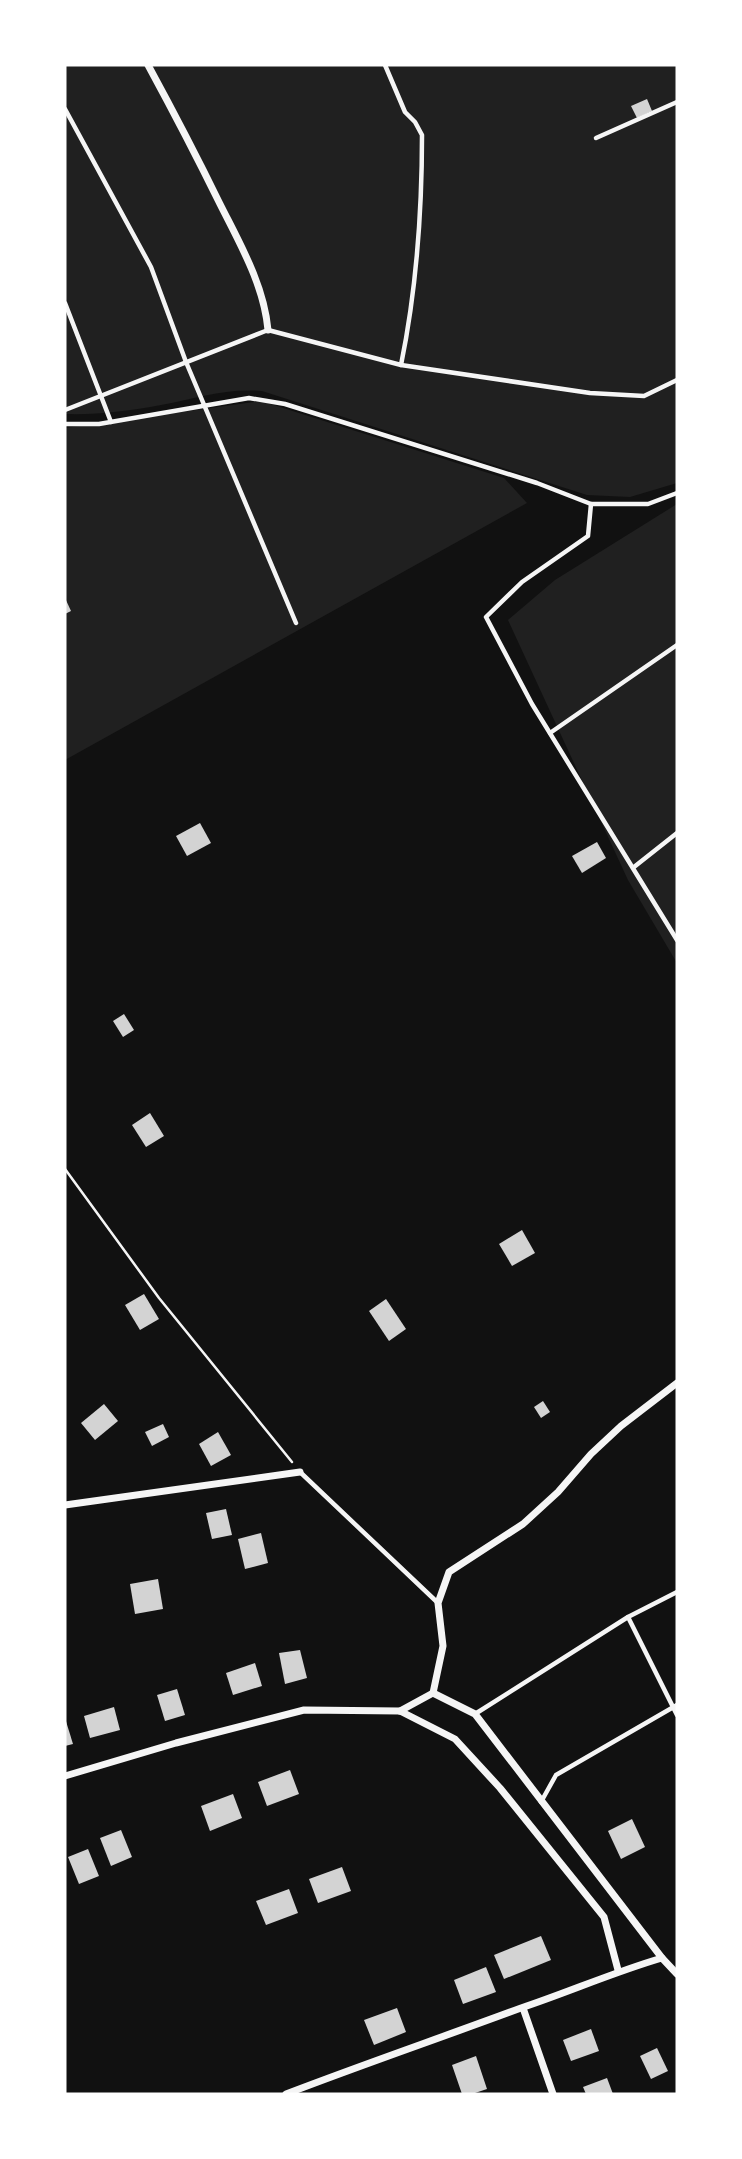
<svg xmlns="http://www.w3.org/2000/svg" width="742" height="2159" font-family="Lato,sans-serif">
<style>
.green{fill:#202020}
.building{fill:#d3d3d3}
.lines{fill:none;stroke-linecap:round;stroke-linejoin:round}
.path{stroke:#f5f5f5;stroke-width:2.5}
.service{stroke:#f5f5f5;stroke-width:4.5}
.minor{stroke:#f5f5f5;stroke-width:7}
</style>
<rect width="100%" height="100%" fill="#111"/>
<!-- green -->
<g class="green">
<path d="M65,65H677V483L630,497L587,495L262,391C225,388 198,398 161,405C129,411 97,415 65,414Z"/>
<polygon points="261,401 504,478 527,503 65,760 65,428"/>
<polygon points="677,504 677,963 628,880 508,620 555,580"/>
</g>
<!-- building -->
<g class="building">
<polygon points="647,99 652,111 637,118 631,106"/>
<polygon points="65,598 71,611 65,614"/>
<polygon points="200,823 211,843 187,856 176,836"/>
<polygon points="597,842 606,858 582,873 572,856"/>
<polygon points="124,1014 134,1030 123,1037 113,1021"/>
<polygon points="150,1113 164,1136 146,1147 132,1125"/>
<polygon points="522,1230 535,1253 512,1266 499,1244"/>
<polygon points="144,1294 159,1319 140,1330 125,1305"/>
<polygon points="386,1299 406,1329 389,1341 369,1311"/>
<polygon points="543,1401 550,1412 541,1418 534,1407"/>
<polygon points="104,1404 118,1421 95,1440 81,1423"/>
<polygon points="163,1424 169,1437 152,1446 145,1432"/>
<polygon points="218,1432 231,1455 211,1466 199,1444"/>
<polygon points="226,1509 232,1535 212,1539 206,1513"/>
<polygon points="261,1533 268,1563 245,1569 238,1539"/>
<polygon points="158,1579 163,1609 135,1614 130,1584"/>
<polygon points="300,1650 307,1678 285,1684 279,1653"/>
<polygon points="255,1663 262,1686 233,1695 226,1673"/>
<polygon points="177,1689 185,1715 165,1721 157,1695"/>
<polygon points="114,1707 120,1730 90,1738 84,1716"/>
<polygon points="65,1718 73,1744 65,1746"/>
<polygon points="290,1770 299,1794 267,1806 258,1782"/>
<polygon points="233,1794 242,1818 210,1831 201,1806"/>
<polygon points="632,1819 645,1847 621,1859 608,1831"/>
<polygon points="121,1830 132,1857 111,1866 100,1838"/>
<polygon points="88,1849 99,1876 79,1884 68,1857"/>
<polygon points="342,1867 351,1891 318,1903 309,1879"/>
<polygon points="289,1889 298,1913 266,1925 256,1901"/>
<polygon points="541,1936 551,1960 504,1979 494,1955"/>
<polygon points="486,1967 496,1992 463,2004 454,1980"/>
<polygon points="397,2008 406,2032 374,2045 364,2020"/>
<polygon points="591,2029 599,2051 571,2061 563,2040"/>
<polygon points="657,2048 668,2071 651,2079 640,2056"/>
<polygon points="476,2056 487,2089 472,2094 462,2094 452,2065"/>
<polygon points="607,2078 613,2094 586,2094 583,2087"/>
</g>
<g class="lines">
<!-- path -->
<polyline class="path" points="65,1169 159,1298 292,1462"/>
<!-- service -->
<g class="service">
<path d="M385,65L405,112L415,122L422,135C422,214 417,287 401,365"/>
<polyline points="65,109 151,267 186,362 296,623"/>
<polyline points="596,138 677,102"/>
<polyline points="65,303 111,422"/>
<polyline points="65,410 268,330 401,365 590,393 644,396 677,380"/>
<polyline points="65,424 99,424 249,398 285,404 537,483 591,504 648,504 677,493"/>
<polyline points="591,504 588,536 522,582 486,617 532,704 677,940"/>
<polyline points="550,733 677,645"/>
<polyline points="634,867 677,833"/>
<polyline points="300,1472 438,1603"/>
<polyline points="677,1592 628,1617 677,1715"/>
<polyline points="475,1714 628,1617"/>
<polyline points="541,1802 556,1775 677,1705"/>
</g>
<!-- minor -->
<g class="minor">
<path d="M148,65C173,111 197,157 220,204C240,244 264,285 268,330"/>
<polyline points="65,1505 300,1472"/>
<polyline points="433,1693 443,1646 438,1603 449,1572 523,1524 558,1492 591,1454 621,1426 677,1383"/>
<polyline points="400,1711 433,1693 475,1714 662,1958"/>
<polyline points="65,1776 176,1743 304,1710 400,1711 455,1739 500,1788 604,1917 618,1970"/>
<polyline points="523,2008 553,2094"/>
<path d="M286,2094C364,2064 443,2037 521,2008C569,1992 614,1972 662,1958L677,1974"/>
</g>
</g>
<!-- border -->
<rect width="742" height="2159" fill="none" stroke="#ffffff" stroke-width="133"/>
</svg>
